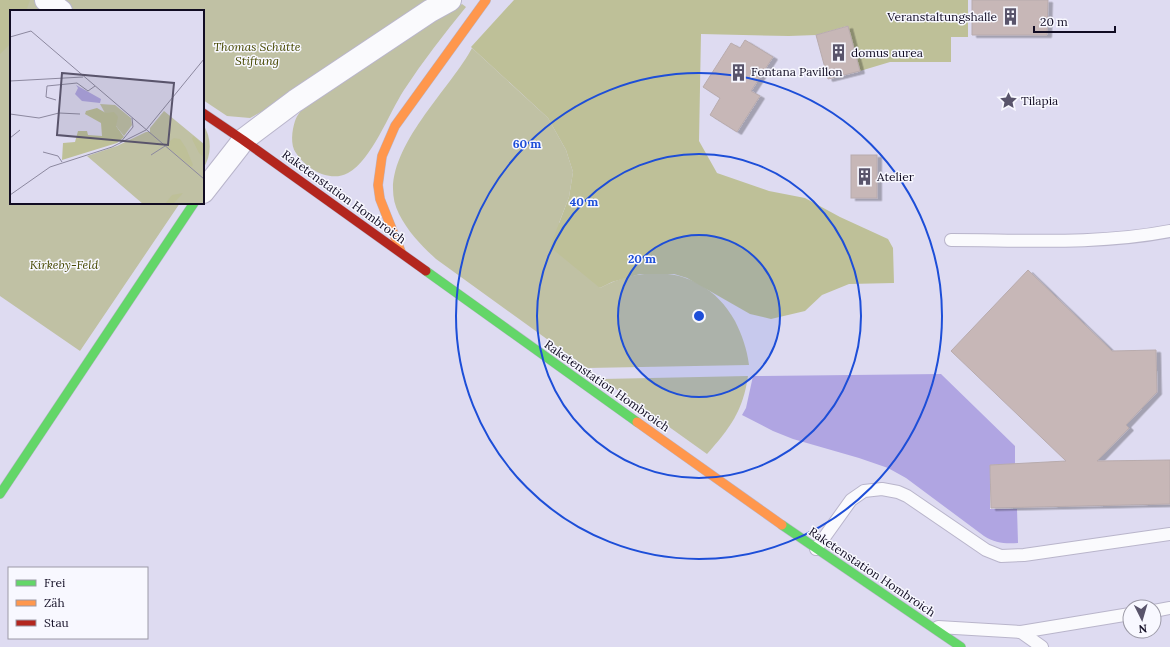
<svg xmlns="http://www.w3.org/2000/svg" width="1170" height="647" font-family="Lora,serif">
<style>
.green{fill:#c0c1a4}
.forest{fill:#bec098}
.water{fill:#b0a5e2}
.building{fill:#c7b7b7;stroke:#b8abad;filter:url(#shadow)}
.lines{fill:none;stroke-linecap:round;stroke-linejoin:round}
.lane-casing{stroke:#b9b5cb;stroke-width:14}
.street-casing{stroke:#b9b5cb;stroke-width:24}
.fast-casing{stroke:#b9b5cb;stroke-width:10}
.slow-casing{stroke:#b9b5cb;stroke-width:10}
.jam-casing{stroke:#b9b5cb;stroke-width:10}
.lane{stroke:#fafafd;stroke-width:12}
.street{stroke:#fafafd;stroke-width:22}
.fast{stroke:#63d668;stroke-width:9}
.slow{stroke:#ff974d;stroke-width:9}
.jam{stroke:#b3261e;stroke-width:9}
.ring{fill:none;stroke:#1d4ed8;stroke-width:2}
.labels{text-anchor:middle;stroke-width:3;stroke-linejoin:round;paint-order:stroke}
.poi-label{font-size:12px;fill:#110c23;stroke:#f8f8ff;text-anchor:start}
.park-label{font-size:12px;font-style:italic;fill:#464800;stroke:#f8f8ff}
.street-label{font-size:12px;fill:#110c23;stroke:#f8f8ff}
.inset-road{fill:none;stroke:#8c889f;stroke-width:1}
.view{fill:#59546b;fill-opacity:0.15;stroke:#59546b;stroke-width:2}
.inset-edge{fill:none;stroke:#110c23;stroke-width:2}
.centre{fill:#1d4ed8;stroke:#f8f8ff;stroke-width:2}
.ring-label{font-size:12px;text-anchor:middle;font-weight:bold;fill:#1d4ed8;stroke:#f8f8ff;stroke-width:3;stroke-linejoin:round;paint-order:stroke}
</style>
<defs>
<filter id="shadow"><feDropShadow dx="4.5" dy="2.5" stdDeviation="0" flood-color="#0004"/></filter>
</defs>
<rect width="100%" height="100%" fill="#dedbf1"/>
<!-- green -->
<g class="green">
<polygon points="0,0 38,0 54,11 11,11 11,203 180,203 80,351 0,296"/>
<polygon points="60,0 437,0 291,96 250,118 227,116 203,100 203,11 75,11"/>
<path d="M462,4L466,7C444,34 423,61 404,90C389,113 372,160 348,173C330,183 306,169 296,153C290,145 292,130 295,121C297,115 303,108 307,103Z"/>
<path d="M472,48L548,118L566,150L573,172L569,197L559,223L600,288C650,262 706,269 735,321C742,335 747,349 749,365L587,368L436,259C422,246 408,232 399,214C371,160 449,92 472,48Z"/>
<path d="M203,124C212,138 212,155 203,169Z"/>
<path d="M748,376C743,411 730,428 707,454L602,379Z"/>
</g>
<!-- forest -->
<g class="forest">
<polygon points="0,0 30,0 26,11 11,11 11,43 0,54"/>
<polygon points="514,0 968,0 968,37 951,37 951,62 890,62 860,71 847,26 816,35 789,36 701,34 699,141 717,173 769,191 805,198 840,217 888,239 893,248 894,283 849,284 822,295 805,311 771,319 750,314 687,278 674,274 640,274 612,282 600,288 550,247 569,197 573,172 566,150 548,118 471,47"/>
</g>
<!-- water -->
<path class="water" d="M941,374L1015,446V464L990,465V509H1017L1018,543C1005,544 995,543 984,536L906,478L888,468L859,458L793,439L773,431L742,415L746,408L753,376Z"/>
<!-- building -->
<g class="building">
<polygon points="972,0 1048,0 1047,35 972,35"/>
<polygon points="848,26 860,71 828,79 816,35"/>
<polygon points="745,40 773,57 751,91 760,96 737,132 710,115 720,98 703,87 731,43 740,48"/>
<rect x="851" y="155" width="26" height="43"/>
<polygon points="1028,270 1112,351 1156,350 1157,392 1126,425 1129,428 1097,461 1170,460 1170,504 991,508 990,465 1066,461 951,351"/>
</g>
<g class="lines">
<defs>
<g id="lane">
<path d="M951,240C1024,240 1098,245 1170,231"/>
<polyline points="816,549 851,500 864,491 882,489 898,492 907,496 986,550 1001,556 1024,555 1170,534"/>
<polyline points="1154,611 1170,608"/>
<polyline points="938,627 1021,632 1130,614"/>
<polyline points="1021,632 1042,647"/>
</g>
<g id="street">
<polyline points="46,0 61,11"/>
<polyline points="203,192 239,146 243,140 295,101 430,11 450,0"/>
</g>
<g id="fast">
<polyline points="426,271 637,422"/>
<polyline points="0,494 194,203"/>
<polyline points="782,525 961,647"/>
</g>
<g id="slow">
<polyline points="401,252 380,199 378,185 382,156 395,126 486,0"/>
<polyline points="637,422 782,525"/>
</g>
<polyline id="jam" points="203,113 243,140 426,271"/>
</defs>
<!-- lane casing -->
<use href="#lane" class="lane-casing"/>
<!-- street casing -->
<use href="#street" class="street-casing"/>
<!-- fast casing -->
<use href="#fast" class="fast-casing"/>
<!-- slow casing -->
<use href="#slow" class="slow-casing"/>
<!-- jam casing -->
<use href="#jam" class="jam-casing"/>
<!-- lane -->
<use href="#lane" class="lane"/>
<!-- street -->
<use href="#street" class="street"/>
<!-- fast -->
<use href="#fast" class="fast"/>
<!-- slow -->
<use href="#slow" class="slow"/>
<!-- jam -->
<use href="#jam" class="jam"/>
</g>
<!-- distance rings -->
<circle cx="699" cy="316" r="81" fill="#1d4ed8" fill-opacity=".12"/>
<g class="ring">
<circle cx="699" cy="316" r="81"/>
<circle cx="699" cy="316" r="162"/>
<circle cx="699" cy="316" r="243"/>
</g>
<!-- icons -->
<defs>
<symbol id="building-bare" viewBox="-9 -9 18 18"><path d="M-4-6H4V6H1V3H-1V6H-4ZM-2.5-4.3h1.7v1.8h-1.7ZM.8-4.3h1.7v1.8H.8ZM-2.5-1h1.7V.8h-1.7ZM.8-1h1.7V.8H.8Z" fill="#59546b" stroke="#f8f8ff" stroke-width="2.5" paint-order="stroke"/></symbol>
<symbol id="sight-bare" viewBox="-9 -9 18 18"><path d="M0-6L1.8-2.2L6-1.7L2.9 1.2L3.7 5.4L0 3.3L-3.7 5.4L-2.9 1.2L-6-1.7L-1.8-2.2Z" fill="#59546b" stroke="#f8f8ff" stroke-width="2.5" paint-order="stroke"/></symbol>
</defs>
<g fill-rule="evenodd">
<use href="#building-bare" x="998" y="4" width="25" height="25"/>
<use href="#building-bare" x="826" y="40" width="25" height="25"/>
<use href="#building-bare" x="726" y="60" width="25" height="25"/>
<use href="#sight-bare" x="996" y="88" width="25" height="25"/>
<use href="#building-bare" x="852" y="164" width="25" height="25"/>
</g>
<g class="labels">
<!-- poi labels -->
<g class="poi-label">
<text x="997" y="21" text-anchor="end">Veranstaltungshalle</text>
<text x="851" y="57">domus aurea</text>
<text x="751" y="76">Fontana Pavillon</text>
<text x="1021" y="105">Tilapia</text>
<text x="877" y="181">Atelier</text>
</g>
<!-- park labels -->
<g class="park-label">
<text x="257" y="51">Thomas Schütte<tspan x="257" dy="14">Stiftung</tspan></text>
<text x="64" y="269">Kirkeby-Feld</text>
</g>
<!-- street labels -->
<g class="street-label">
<text transform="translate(344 197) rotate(36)" y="4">Raketenstation Hombroich</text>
<text transform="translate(607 386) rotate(35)" y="4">Raketenstation Hombroich</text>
<text transform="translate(872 572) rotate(34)" y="4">Raketenstation Hombroich</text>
</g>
</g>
<!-- overview -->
<g transform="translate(10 10)">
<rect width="194" height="194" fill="#dedbf1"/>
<path d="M90,94L105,95L121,108L122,115L114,126L106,116L104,103H95ZM154,101L194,134V194H133L77,146L107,136L136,122H140V118Z" fill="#c0c1a4"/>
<path d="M87,98L96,103L104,102L108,107L106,116L114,127L107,133L52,150L53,133L65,132L68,121H77L78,125L92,126L91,113L75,104L76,101ZM183,126L194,135V147L189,143L182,129ZM164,128L170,129L176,138L183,155L181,157L155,135ZM173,183L163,194H155L162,185Z" fill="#bec098"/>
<path d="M66,75L91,89L90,93L72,91L65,84L68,78Z" fill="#b0a5e2"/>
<path class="inset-road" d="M0,27L21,21L194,169M0,71L73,67M46,90L36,87L37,76L67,73L78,81L85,76M0,104L29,108L49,103L70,104M0,128L10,120M110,133L123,117L122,108M33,142L48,146L52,152M141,145L155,136M0,185L40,157L102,137L136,120L194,49"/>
<path class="view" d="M52,63L164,73L158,135L47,125Z"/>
<rect width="194" height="194" class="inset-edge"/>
</g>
<circle cx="699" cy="316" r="6" class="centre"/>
<g class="ring-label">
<text x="527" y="148">60 m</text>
<text x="584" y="206">40 m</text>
<text x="642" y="263">20 m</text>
</g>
<!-- legend -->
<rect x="8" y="567" width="140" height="72" fill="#f8f8ff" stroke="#9c9aa7"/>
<rect x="16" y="580" width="20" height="6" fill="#63d668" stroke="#9c9aa7"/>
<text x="44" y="587" font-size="12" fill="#110c23">Frei</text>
<rect x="16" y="600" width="20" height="6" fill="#ff974d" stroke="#9c9aa7"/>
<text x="44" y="607" font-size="12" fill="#110c23">Zäh</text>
<rect x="16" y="620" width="20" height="6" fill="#b3261e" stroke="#9c9aa7"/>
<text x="44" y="627" font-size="12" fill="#110c23">Stau</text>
<!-- north arrow -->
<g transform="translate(1142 619) rotate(175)"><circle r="19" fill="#f8f8ff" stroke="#9c9aa7"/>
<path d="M0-3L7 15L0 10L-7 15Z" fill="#59546b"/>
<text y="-6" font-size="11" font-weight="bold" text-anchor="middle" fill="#110c23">N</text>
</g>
<!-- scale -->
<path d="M1034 26v6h81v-6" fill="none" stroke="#110c23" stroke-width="2"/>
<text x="1040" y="26" font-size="12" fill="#110c23" stroke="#f8f8ff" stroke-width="3" paint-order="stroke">20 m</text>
</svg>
